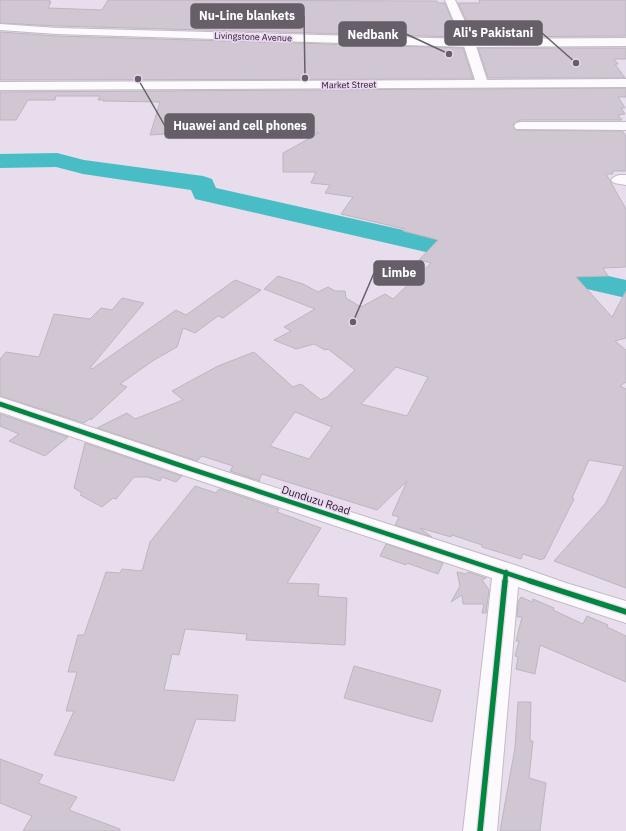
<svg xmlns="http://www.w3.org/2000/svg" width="626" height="831" font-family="'IBM Plex Sans',sans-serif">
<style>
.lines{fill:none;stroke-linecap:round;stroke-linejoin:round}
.river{fill:#48bdc6;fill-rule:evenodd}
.building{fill:#d0c7d3;stroke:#bdb5c0;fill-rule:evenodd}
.minor-casing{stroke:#c3bbc6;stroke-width:2}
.highway-casing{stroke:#c3bbc6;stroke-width:2}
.minor{fill:#fcfafc;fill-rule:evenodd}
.highway{fill:#fcfafc;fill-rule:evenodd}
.cycleway-far1-casing{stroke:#ebd7f2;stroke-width:7}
.cycleway-casing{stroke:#ebd7f2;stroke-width:8}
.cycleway-far1{stroke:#00873e;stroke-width:4.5}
.cycleway{stroke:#00873e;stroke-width:5.5}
.labels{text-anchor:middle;stroke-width:3.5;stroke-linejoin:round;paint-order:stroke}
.far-street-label{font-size:9px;fill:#201923;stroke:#ebd7f2}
.street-label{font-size:11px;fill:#201923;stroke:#ebd7f2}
.leader{fill:none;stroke:#665e69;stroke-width:1.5}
.callout-dot{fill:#665e69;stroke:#ebd7f2;stroke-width:1.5}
.callout{fill:#665e69;stroke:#665e69;stroke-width:1.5}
.callout-label{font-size:12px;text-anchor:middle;font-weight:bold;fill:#fff}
</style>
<rect width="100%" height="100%" fill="#e8ddec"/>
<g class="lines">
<!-- river -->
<polygon class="river" points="57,153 84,160 203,176 212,179 216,188 626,280 626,298 195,199 191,190 83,174 56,167 0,168 0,154"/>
</g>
<!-- building -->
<g class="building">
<polygon points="0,0 50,0 49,2 51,2 48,8 102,10 108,0 437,1 438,3 445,3 459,37 57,26 0,23"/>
<polygon points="479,0 626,0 626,36 474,37 458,3 480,3"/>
<polygon points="0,32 57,36 463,48 473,79 0,80"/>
<polygon points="478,48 626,48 626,59 614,59 618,64 615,64 625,78 488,78"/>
<path d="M626,88V97H618L625,108H621L625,114L618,115L622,120H521L516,122L513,125L516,130L622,131L626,136V171H612L613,174H606L626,209V267L603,268L608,276L576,277L612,317L626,291V338L615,341L626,350V382L620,386L626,389V588L554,561L605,504L624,466L589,460L572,498L574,499L544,559L543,558L542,560L523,554L521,559L482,547V545L452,535L451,537L420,528L432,537L395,525L399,517L392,515L407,481L377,510L262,474L259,480L260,481L230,471L233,466L202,456L197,461L97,428L127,413L135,419L183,400L172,391L218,366L254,352L293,387L301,384L321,400L324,398H326L355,370L328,349L325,350L314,344L296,349L274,340L291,331L284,327L315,309L264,289L278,276L303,284L318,292L328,287L335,291H345L346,298L361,307L385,294L393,299L431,263L419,260L438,240L403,231L405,229L341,214L353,197L325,193L330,185L311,183L316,172H283V153L319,133H241L234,134V137L165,138L166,134L150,135L160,102L103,101L104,100H98L100,96H56L55,100H28L16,120H0V92ZM396,367L428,377L407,416L361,404ZM295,412L332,427L309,459L270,446Z"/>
<polygon points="235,280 261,290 223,318 218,316 195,333 183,328 177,347 154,360 120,384 127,387 91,420 91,418 84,423 0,396 0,359 6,352 39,357 54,314 90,319 101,308 112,310 122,298 144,303 90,368 92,369 176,310 186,315"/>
<polygon points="0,414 68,437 45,456 9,441 19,434 0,426"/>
<polygon points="85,443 182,476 176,482 162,477 160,481 147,477 134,477 116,499 113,498 102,507 80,495 82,493 74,488"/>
<polygon points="195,486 216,493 219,489 279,509 277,512 321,528 287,583 319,584 318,596 347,598 345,645 246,640 247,634 185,629 179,655 172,654 164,690 238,695 235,721 196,719 174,781 54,755 74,711 66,711 77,672 68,672 78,635 84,635 106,572 120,573 122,569 142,571 150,542"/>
<polygon points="386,544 443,563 438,574 407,563 406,565 386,558 380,556"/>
<polygon points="457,572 466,574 468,572 486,578 482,580 489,590 486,613 482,613 484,604 463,604 462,595 451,602 460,586"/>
<polygon points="521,597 532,602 533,599 554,608 553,610 583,624 587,616 608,625 607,627 626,636 626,682 540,645 535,674 516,669 518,657 515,656 519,641 516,641 522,617 517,617 518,602"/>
<polygon points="354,666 441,690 432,722 344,698"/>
<polygon points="518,702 531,702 530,741 533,741 529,778 546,783 540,831 500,831 515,748"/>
<polygon points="0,759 43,775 38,783 77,797 69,810 120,829 120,831 23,831 32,816 0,803"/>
</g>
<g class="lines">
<defs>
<g id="minor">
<polygon points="445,0 455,0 475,43 487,80 626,79 626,87 0,90 0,82 475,80 463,43"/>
<polygon points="521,122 626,122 626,130 516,129 514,126 516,123"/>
<polygon points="619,175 626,175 626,185 614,183 611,180 614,177"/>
<polygon points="0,397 199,463 515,565 566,583 626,601 626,623 552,599 518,587 497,831 463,831 492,578 183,475 0,412"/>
</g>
<polygon id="highway" points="0,24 57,28 469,39 626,38 626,46 469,47 57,34 0,30"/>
</defs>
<!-- minor casing -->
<use href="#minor" class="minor-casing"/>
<!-- highway casing -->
<use href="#highway" class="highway-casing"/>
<!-- minor -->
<use href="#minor" class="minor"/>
<!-- highway -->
<use href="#highway" class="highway"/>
<defs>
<g id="cycleway-far1">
<polyline points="0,404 191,469 533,582"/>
<polyline points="505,582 506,572"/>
</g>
<g id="cycleway">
<polyline points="530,581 626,612"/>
<polyline points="480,831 505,581"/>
</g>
</defs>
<!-- cycleway-far1 casing -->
<use href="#cycleway-far1" class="cycleway-far1-casing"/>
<!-- cycleway casing -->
<use href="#cycleway" class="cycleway-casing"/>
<!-- cycleway-far1 -->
<use href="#cycleway-far1" class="cycleway-far1"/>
<!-- cycleway -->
<use href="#cycleway" class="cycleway"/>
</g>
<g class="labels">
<!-- far-street labels -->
<g class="far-street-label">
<text transform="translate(253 37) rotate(2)" y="3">Livingstone Avenue</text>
<text transform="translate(349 85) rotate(-1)" y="3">Market Street</text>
</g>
<!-- street labels -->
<g class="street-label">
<text transform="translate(316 500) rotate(18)" y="4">Dunduzu Road</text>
</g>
</g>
<!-- callouts -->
<path class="leader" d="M305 78L304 16M576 63L542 33M449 54L406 34M138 79L165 126M353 322L374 273"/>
<g class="callout-dot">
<circle cx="305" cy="78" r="4"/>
<circle cx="576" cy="63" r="4"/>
<circle cx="449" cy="54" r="4"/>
<circle cx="138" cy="79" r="4"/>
<circle cx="353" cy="322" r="4"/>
</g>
<g class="callout">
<rect x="191" y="4" width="113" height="24" rx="4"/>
<rect x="445" y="21" width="97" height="24" rx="4"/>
<rect x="339" y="22" width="67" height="24" rx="4"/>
<rect x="165" y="114" width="149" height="24" rx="4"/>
<rect x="374" y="261" width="50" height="24" rx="4"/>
</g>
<g class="callout-label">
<text x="247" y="20">Nu-Line blankets</text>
<text x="493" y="37">Ali's Pakistani</text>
<text x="373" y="39">Nedbank</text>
<text x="240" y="130">Huawei and cell phones</text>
<text x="399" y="277">Limbe</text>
</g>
</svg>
